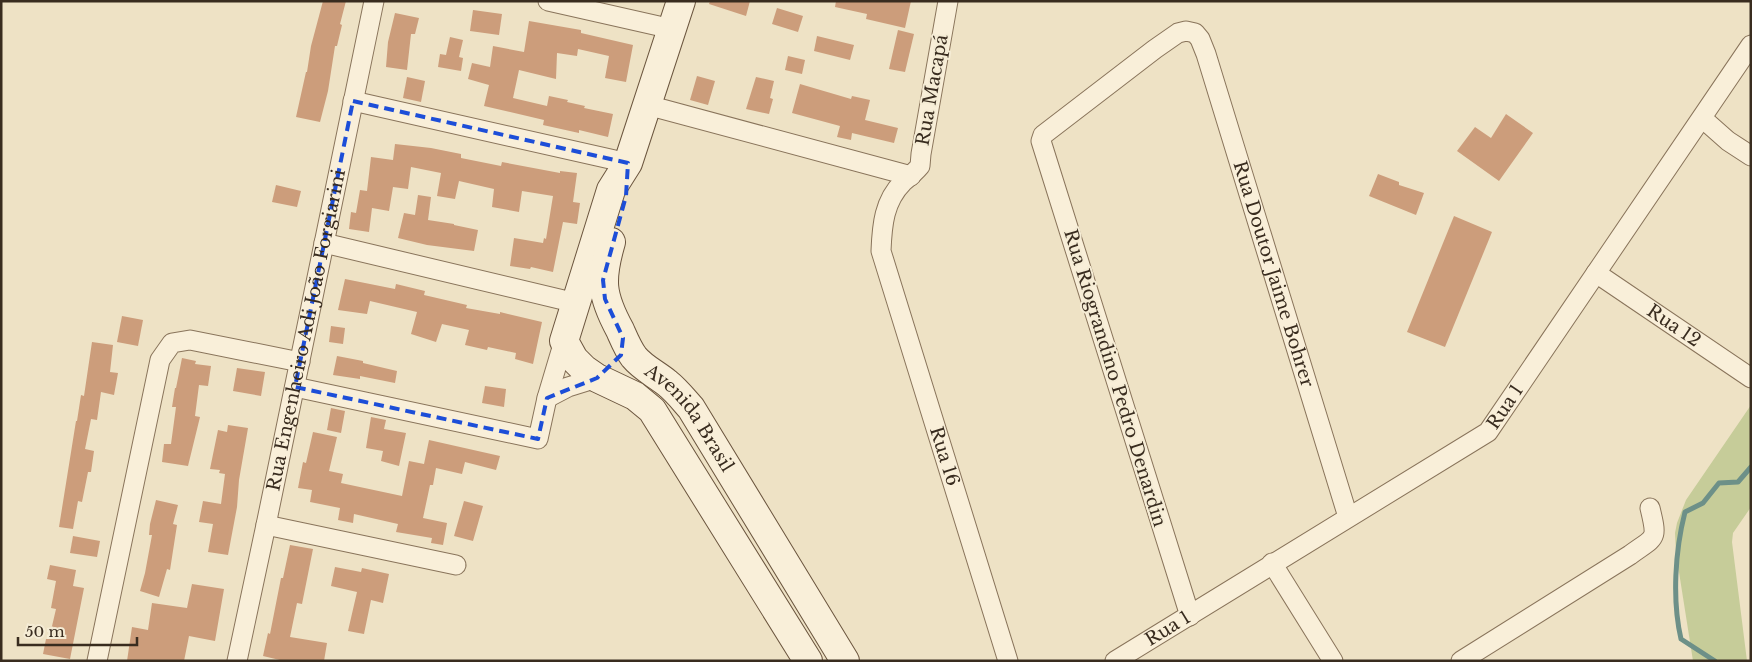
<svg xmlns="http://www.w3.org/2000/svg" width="1752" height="662" font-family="'Libre Baskerville',serif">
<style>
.green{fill:#c6cc99}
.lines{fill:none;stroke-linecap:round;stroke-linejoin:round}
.stream{stroke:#6d9088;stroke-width:5}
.building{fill:#cc9d7b}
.street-casing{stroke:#89745b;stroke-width:21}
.secondary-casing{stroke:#6b553e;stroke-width:30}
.street{stroke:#f9efd9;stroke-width:19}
.secondary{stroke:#f9efd9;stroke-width:28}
.marked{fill:none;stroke:#1d4ed8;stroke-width:4;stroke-dasharray:10 6;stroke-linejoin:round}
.labels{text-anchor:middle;stroke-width:4;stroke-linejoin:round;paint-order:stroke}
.street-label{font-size:18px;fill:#392c1f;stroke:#f5ecd5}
</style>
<rect width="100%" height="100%" fill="#eee2c5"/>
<!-- green -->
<polygon class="green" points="1751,405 1751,507 1733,533 1732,542 1747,661 1693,661 1676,553 1675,533 1677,523 1686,500"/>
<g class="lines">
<!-- stream -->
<path class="stream" d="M1715,661L1681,639C1672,600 1675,551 1685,512L1703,503L1719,483L1738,482L1751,467"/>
</g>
<!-- building -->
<g class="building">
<polygon points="323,1 346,1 340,24 342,25 337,46 335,46 328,91 320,122 296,117 306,72 307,72 311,46"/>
<polygon points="710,1 750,1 746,16 709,4"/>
<polygon points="836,1 911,1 905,28 866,19 867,14 835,7"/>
<polygon points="777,8 803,16 798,32 772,24"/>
<polygon points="473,10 502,14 499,35 470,31"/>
<polygon points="395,13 419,18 415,34 411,34 407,70 386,67 388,42"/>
<polygon points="529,21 581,30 581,33 633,45 626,82 605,78 609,56 578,49 577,56 557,53 556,79 519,70 513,98 547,106 549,96 568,100 567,102 585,106 584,108 613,114 608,137 579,130 579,133 543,125 544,120 484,106 489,85 468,79 472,63 490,67 493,46 524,52"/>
<polygon points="898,30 914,34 905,72 889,69"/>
<polygon points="817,36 854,45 850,60 814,51"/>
<polygon points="450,37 463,40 459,57 463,58 461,71 438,67 440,54 446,55"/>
<polygon points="788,56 805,60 802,74 785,70"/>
<polygon points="697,76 715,81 708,105 690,100"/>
<polygon points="407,77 425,81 421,102 403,98"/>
<polygon points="756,77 774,81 770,98 773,99 769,114 746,109"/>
<polygon points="800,84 851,99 852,96 870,100 865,120 898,128 894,143 852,133 851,140 837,137 840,126 792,113"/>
<polygon points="1506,114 1533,133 1499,181 1457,151 1475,127 1491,138"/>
<polygon points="395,144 431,148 461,154 461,158 501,166 502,162 560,173 560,171 577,173 573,202 580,203 577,224 563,222 553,272 531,267 530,269 510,266 514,238 543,243 544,238 546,239 553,196 522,191 519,212 492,207 494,189 459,181 455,199 437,196 441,173 411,167 408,189 393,187 389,211 372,208 369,232 349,229 351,212 356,213 360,190 367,191 371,157 393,160"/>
<polygon points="1378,174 1399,182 1399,185 1424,193 1416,215 1369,196"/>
<polygon points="276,185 301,191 297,207 272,202"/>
<polygon points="418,195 431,197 428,220 454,224 454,225 478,230 474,251 427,245 398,238 404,213 415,215"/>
<polygon points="1454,216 1492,232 1445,347 1407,332"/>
<polygon points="345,279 395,289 396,284 425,291 424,295 467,305 466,308 500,314 500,312 542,322 533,364 515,359 516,353 488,347 487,350 465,345 469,330 442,324 436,342 411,334 417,312 370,301 367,314 338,310"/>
<polygon points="122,316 143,320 138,346 117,342"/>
<polygon points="331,326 345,328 343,344 329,342"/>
<polygon points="92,342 113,345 110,372 118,373 114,395 101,392 97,420 91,419 85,449 94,451 91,472 88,472 82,502 78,501 73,529 59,527 76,421 77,421 81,395 84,396"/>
<polygon points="337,356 363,361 363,363 397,371 395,383 360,376 360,379 333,375"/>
<polygon points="182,358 196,361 195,364 211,366 208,386 199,385 195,416 200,417 188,466 162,462 164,444 171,444 176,407 172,407 175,388 176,388"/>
<polygon points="237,368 265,372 261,396 233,391"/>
<polygon points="485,386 506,389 504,407 482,403"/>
<polygon points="331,408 345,411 341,433 327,430"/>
<polygon points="371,417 386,420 384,429 406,433 399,466 381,461 383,451 366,448"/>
<polygon points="228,425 248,428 239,480 237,507 228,555 208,552 213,524 199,522 203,501 221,504 225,474 219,473 220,470 210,469 218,430 227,432"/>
<polygon points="313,432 337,437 329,471 343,474 341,483 402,496 409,461 424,464 429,440 500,456 496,470 465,462 462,474 436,468 433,485 430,485 423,518 447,523 443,545 431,543 432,538 396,532 398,524 354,514 353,523 338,520 340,508 310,502 312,490 298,488 303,462 306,463"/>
<polygon points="156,500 178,505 173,524 177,525 170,570 167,569 159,597 140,591 145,573 152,535 149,535 150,524"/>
<polygon points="464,501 483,506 473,541 454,536"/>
<polygon points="73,536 100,541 97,557 70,553"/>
<polygon points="290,545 313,549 302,604 297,603 290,637 327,643 324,661 284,661 263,656 268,633 270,634 281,578 283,578"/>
<polygon points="50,565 76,570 73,586 84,588 70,659 43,654 46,639 49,639 56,609 51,608 56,581 47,579"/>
<polygon points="335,567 361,572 362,568 389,574 383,603 371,600 364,634 348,631 357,592 331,586"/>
<polygon points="192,584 224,589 215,641 189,636 184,661 127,661 132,627 148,630 152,603 187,608"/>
</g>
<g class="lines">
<defs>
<g id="street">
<polyline points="548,1 672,29"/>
<path id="s1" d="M948,1L921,154L920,166C915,172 909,177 903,182C884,201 882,225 881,251L1008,661"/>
<polyline points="353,101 628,163"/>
<polyline points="647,105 911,176"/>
<polyline points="1702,118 1728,141 1751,156"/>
<polyline points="324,243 576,303"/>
<path id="s2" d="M1596,273L1751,378"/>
<polyline points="295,387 538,439 547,398 564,341"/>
<polyline points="547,398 568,387 597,378"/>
<polyline points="266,525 456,565"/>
<polyline points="1272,563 1333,661"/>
<path id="s3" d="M1190,616L1041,141L1043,135L1155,49L1178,33L1186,31L1195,33L1200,39L1206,54L1348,517"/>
<polyline points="97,661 160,360 172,343 190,340 300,362"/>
<path id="s4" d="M237,661L266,525L374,1"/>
<path id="s5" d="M1115,661L1488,432L1751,45"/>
<path d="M1461,661L1630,555C1656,536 1658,541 1650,508"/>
</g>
<g id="secondary">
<polyline points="681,1 628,163 611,190 564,341 574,359 584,369 597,378 635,396 652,410 808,661"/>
<path id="s6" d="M611,242C600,280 601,295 620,330C624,339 628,349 634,357C643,368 656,374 667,383C676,390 683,399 691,408L845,661"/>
</g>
</defs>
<!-- street casing -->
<use href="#street" class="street-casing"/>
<!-- secondary casing -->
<use href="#secondary" class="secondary-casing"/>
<!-- street -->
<use href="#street" class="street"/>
<!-- secondary -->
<use href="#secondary" class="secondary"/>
</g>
<!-- marked area -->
<path class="marked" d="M353,101L628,163L626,196L603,280L605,299L623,338L621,355L597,378L547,398L538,439L295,387Z"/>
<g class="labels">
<!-- street labels -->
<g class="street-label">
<text transform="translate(932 90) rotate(-80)" y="6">Rua Macapá</text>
<text dy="6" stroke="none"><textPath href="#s3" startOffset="945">Rua Doutor Jaime Bohrer</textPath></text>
<text dy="6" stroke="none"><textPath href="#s2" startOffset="94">Rua 12</textPath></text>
<text dy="6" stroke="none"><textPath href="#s4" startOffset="338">Rua Engenheiro Adi João Forgiarini</textPath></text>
<text transform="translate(1115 378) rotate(73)" y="6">Rua Riograndino Pedro Denardin</text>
<text dy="6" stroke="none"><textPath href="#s5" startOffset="468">Rua 1</textPath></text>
<text dy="6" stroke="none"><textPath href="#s6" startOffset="206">Avenida Brasil</textPath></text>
<text dy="6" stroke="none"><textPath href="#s1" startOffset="480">Rua 16</textPath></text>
<text dy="6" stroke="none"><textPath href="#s5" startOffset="62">Rua 1</textPath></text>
</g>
</g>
<!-- border -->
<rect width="1752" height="662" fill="none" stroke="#392c1f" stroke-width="5"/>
<!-- scale -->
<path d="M18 637v8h119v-8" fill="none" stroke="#392c1f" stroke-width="2.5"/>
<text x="25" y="637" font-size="15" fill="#392c1f" stroke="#f5ecd5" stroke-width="4" paint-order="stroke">50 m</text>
</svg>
